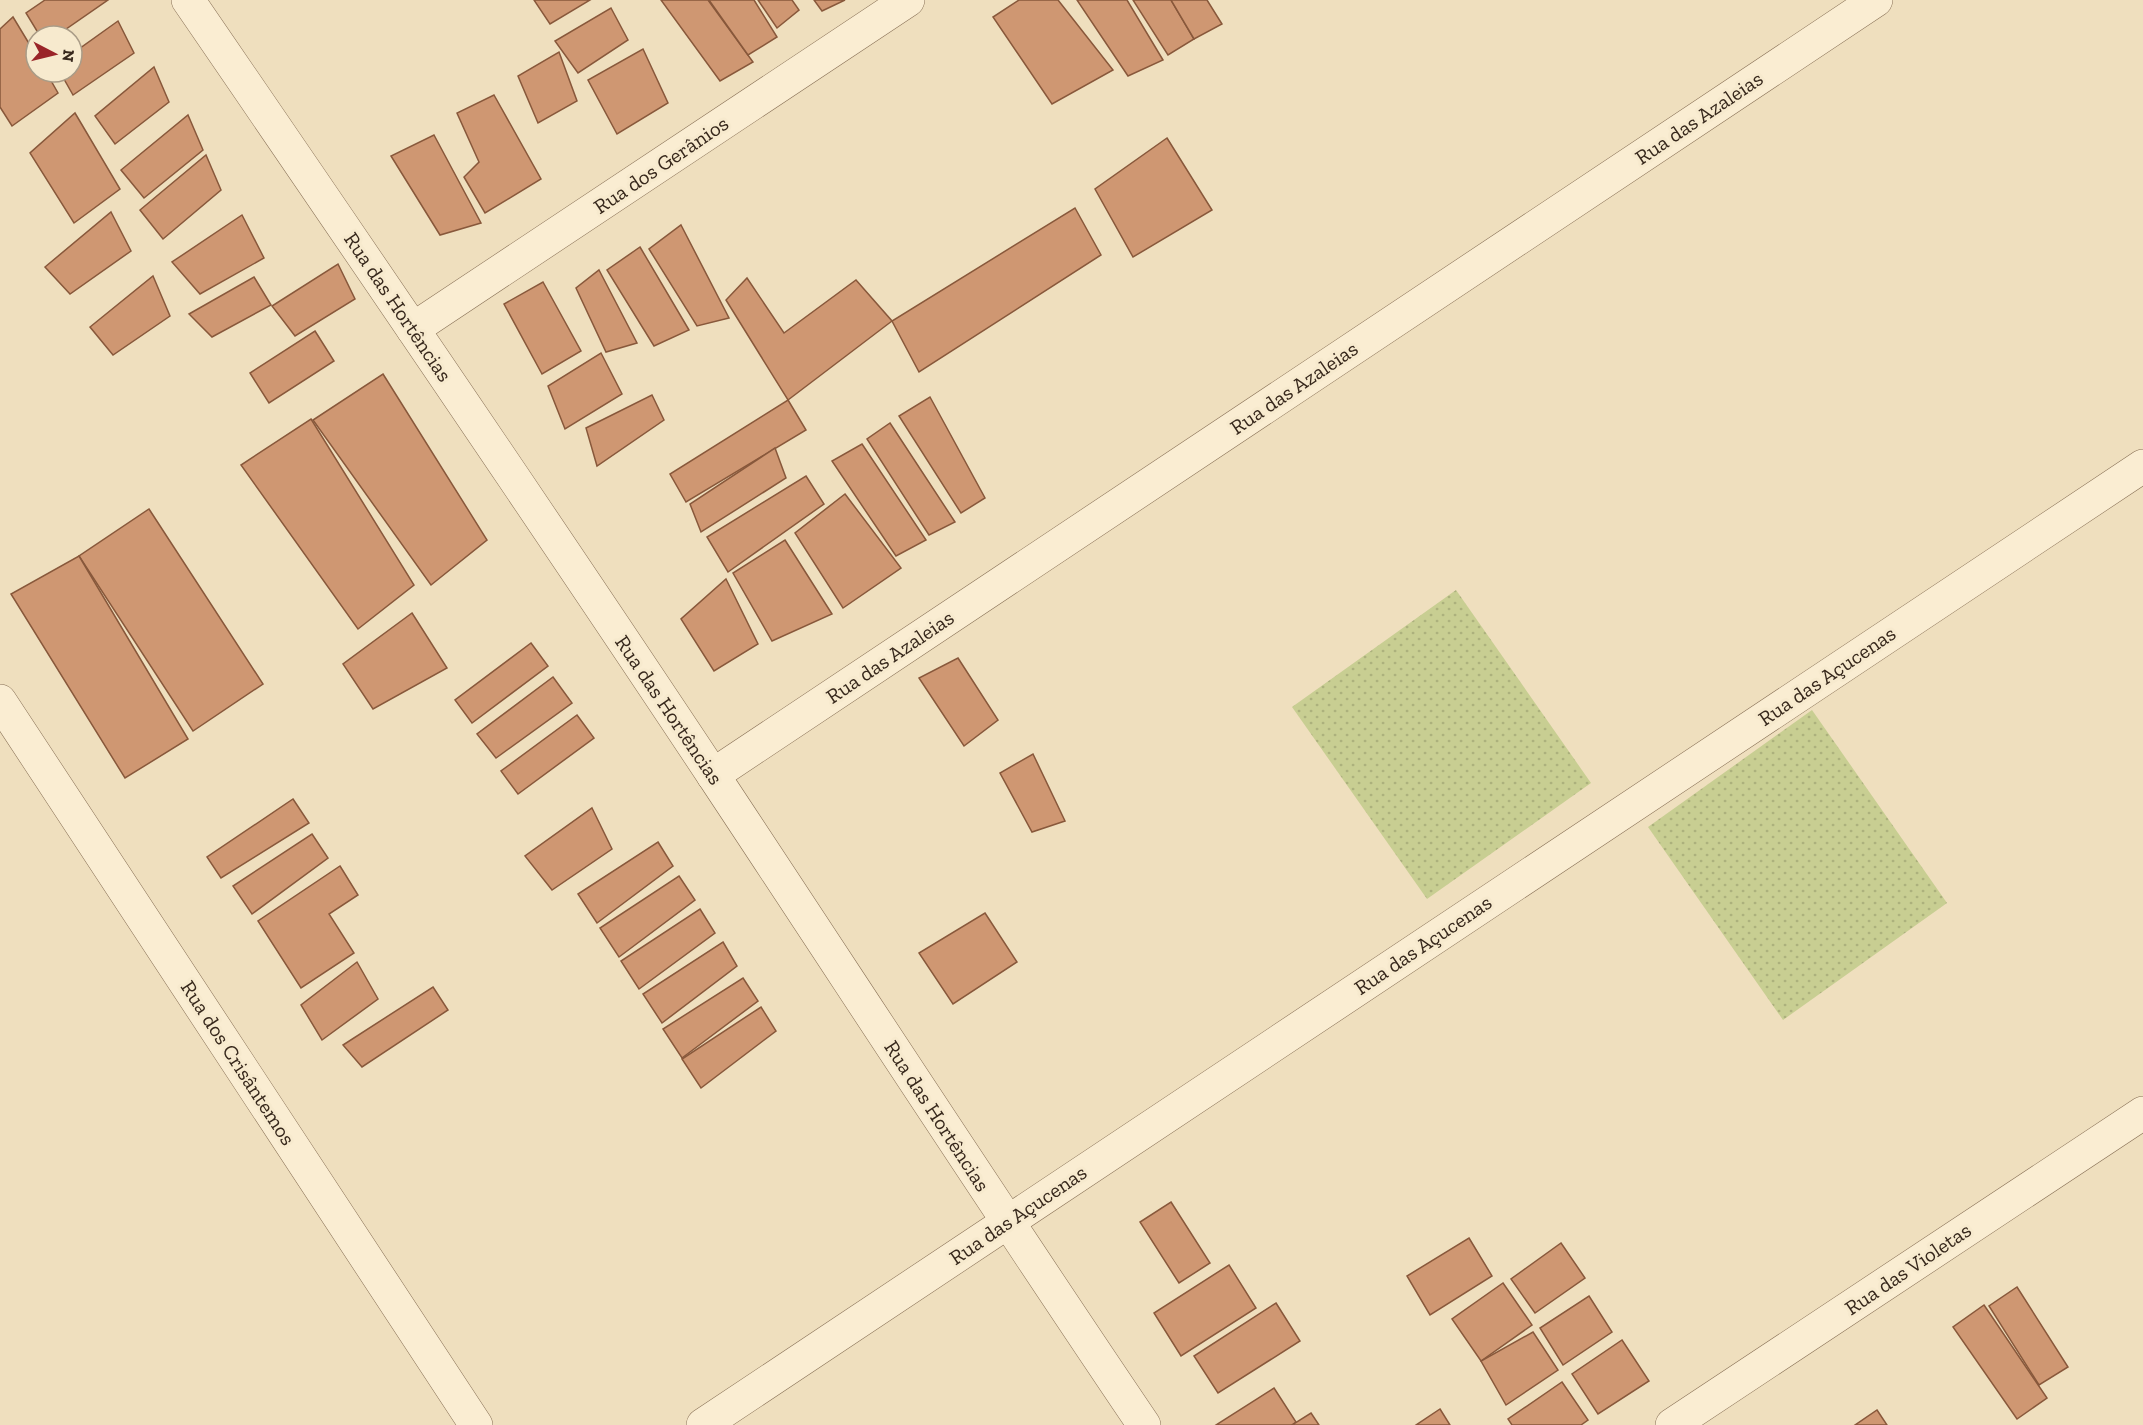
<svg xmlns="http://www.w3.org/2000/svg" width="2143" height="1425" font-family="'Zilla Slab',serif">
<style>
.grass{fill:url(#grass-dots)}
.building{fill:#cf9772;stroke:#88583b;stroke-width:1.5}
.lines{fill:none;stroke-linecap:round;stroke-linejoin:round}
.minor-casing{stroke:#887056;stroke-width:34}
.minor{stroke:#faedd2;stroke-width:33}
.labels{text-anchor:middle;stroke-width:6;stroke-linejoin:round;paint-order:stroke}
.street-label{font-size:21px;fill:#37281c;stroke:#f7eace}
</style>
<defs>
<pattern id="grass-dots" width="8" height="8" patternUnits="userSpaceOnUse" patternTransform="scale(1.5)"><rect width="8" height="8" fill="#c8ce92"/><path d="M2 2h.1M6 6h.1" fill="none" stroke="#acb17d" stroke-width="1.8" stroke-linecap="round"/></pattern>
</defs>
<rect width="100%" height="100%" fill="#efdfbe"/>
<!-- grass -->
<g class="grass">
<polygon points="1456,590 1591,783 1427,899 1292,707"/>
<polygon points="1812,710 1947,903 1783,1020 1648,827"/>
</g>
<!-- building -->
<g class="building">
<polygon points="45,0 108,0 56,36 40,36 26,13"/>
<polygon points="534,0 590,0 550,24"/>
<polygon points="661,0 708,0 753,62 720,81"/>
<polygon points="709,0 754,0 777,37 748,55"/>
<polygon points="758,0 792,0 799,10 777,28"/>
<polygon points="814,0 845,0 822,11"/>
<polygon points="1019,0 1058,0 1113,70 1052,104 993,17"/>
<polygon points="1077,0 1127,0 1163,60 1128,76"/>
<polygon points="1133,0 1171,0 1194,39 1168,55"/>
<polygon points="1171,0 1207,0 1222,24 1194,39"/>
<polygon points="611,8 628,40 578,73 555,41"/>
<polygon points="13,17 36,55 36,72 46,72 58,93 12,126 0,107 0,29"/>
<polygon points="118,21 134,53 73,95 60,72 72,72 72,54"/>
<polygon points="643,49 668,103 617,134 588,80"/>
<polygon points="559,52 577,101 538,123 518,76"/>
<polygon points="154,67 169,102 115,144 95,116"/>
<polygon points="494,95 541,179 485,213 464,177 479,162 457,113"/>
<polygon points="75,113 120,189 74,223 30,153"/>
<polygon points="188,115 203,150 144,198 121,170"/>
<polygon points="434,135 481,223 440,235 391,156"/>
<polygon points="1167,138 1212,210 1133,257 1095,189"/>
<polygon points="206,155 221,190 163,239 140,210"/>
<polygon points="1075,208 1101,255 919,372 892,321"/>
<polygon points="111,212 131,251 70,294 45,267"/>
<polygon points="242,215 264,258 200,294 172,262"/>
<polygon points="681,225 729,318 697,326 649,249"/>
<polygon points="640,247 689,330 654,346 607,270"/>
<polygon points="338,264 355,299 295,336 272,306"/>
<polygon points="599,270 637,343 606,352 576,288"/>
<polygon points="153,276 170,316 113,355 90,327"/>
<polygon points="254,277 271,305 212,337 189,314"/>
<polygon points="747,278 784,333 856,280 892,321 788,400 726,300"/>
<polygon points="543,282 581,351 542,374 504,304"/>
<polygon points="315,331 334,361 269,403 250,373"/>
<polygon points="601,353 622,394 565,429 548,386"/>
<polygon points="383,374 487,540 431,585 313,420"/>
<polygon points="652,395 664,420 597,466 586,428"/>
<polygon points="930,397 985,498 961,513 899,416"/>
<polygon points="788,400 806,430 686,502 670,474"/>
<polygon points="311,419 414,585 358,629 241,465"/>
<polygon points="890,423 955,522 929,535 867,439"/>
<polygon points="862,444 926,540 896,556 832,461"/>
<polygon points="775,448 786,478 701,532 690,504"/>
<polygon points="806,476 824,504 728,572 707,537"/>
<polygon points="845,494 901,568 843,608 795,533"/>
<polygon points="149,509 263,684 193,731 79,556"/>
<polygon points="785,540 832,614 772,641 733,573"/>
<polygon points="79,556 188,739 125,778 11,594"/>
<polygon points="726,579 758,644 714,671 681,619"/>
<polygon points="412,613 447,668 373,709 343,664"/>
<polygon points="531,643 548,666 472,723 455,700"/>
<polygon points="958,658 998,720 964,746 919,678"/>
<polygon points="553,677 572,703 496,758 477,734"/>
<polygon points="577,715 594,738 518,794 501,771"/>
<polygon points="1033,754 1065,821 1032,832 1000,773"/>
<polygon points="293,799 309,823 221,878 207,857"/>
<polygon points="592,808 612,849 552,890 525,856"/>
<polygon points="312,834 328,858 252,914 233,886"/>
<polygon points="658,842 673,866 597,923 578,894"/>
<polygon points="340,866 358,895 329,914 354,953 301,988 258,921"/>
<polygon points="679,876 695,900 619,957 600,928"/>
<polygon points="700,909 715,933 639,989 621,961"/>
<polygon points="985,913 1017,962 953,1004 919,953"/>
<polygon points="723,942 737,966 662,1023 643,994"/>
<polygon points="357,962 378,999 322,1040 301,1005"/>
<polygon points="743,978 758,1001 682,1058 663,1029"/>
<polygon points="433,987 448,1010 362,1067 343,1045"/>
<polygon points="761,1007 776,1031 701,1088 682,1059"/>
<polygon points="1171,1202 1210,1263 1179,1283 1140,1222"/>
<polygon points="1469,1238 1492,1276 1430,1315 1407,1276"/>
<polygon points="1561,1243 1585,1278 1535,1313 1511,1279"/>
<polygon points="1229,1265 1256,1308 1181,1356 1154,1313"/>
<polygon points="1503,1283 1532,1325 1481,1361 1452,1319"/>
<polygon points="2017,1287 2068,1367 2039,1385 1989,1306"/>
<polygon points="1589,1296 1612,1332 1563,1365 1540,1328"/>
<polygon points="1276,1303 1300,1341 1218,1393 1194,1356"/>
<polygon points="1984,1305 2047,1398 2017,1419 1953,1327"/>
<polygon points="1533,1332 1558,1370 1506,1405 1481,1361"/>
<polygon points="1622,1340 1649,1381 1598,1414 1572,1374"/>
<polygon points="1562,1382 1588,1420 1581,1425 1512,1425 1508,1419"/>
<polygon points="1274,1388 1296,1422 1292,1425 1216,1425"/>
<polygon points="1440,1409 1450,1425 1416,1425"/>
<polygon points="1877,1410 1887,1425 1855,1425"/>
<polygon points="1311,1413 1319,1425 1292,1425"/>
</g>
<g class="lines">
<defs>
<g id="minor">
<path d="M188,0C365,258 542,517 715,778C858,994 999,1211 1144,1425"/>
<polyline points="413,329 908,0"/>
<polyline points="0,701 476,1425"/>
<polyline points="713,775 1876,0"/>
<polyline points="703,1425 2143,466"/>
<polyline points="1672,1425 2143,1113"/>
</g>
</defs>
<!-- minor casing -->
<use href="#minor" class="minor-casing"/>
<!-- minor -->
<use href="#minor" class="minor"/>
</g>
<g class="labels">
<!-- street labels -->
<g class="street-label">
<text transform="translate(1699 118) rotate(-34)" y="7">Rua das Azaleias</text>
<text transform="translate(661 165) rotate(-34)" y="7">Rua dos Gerânios</text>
<text transform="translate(398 307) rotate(56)" y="7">Rua das Hortências</text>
<text transform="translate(1294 388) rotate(-34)" y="7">Rua das Azaleias</text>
<text transform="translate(890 657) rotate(-34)" y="7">Rua das Azaleias</text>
<text transform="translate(1827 676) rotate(-34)" y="7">Rua das Açucenas</text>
<text transform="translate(669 710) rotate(56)" y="7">Rua das Hortências</text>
<text transform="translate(1423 945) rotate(-34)" y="7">Rua das Açucenas</text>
<text transform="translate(238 1063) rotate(57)" y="7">Rua dos Crisântemos</text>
<text transform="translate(937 1116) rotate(57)" y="7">Rua das Hortências</text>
<text transform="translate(1018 1215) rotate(-34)" y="7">Rua das Açucenas</text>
<text transform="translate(1908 1269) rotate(-34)" y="7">Rua das Violetas</text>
</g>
</g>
<!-- north arrow -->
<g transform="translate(54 54) rotate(97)"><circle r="28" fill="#f7eace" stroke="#aa9c87" stroke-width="1.5"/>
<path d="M0-4.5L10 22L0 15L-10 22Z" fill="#9a2428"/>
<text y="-9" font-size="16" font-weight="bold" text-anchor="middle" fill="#37281c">N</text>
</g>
</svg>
